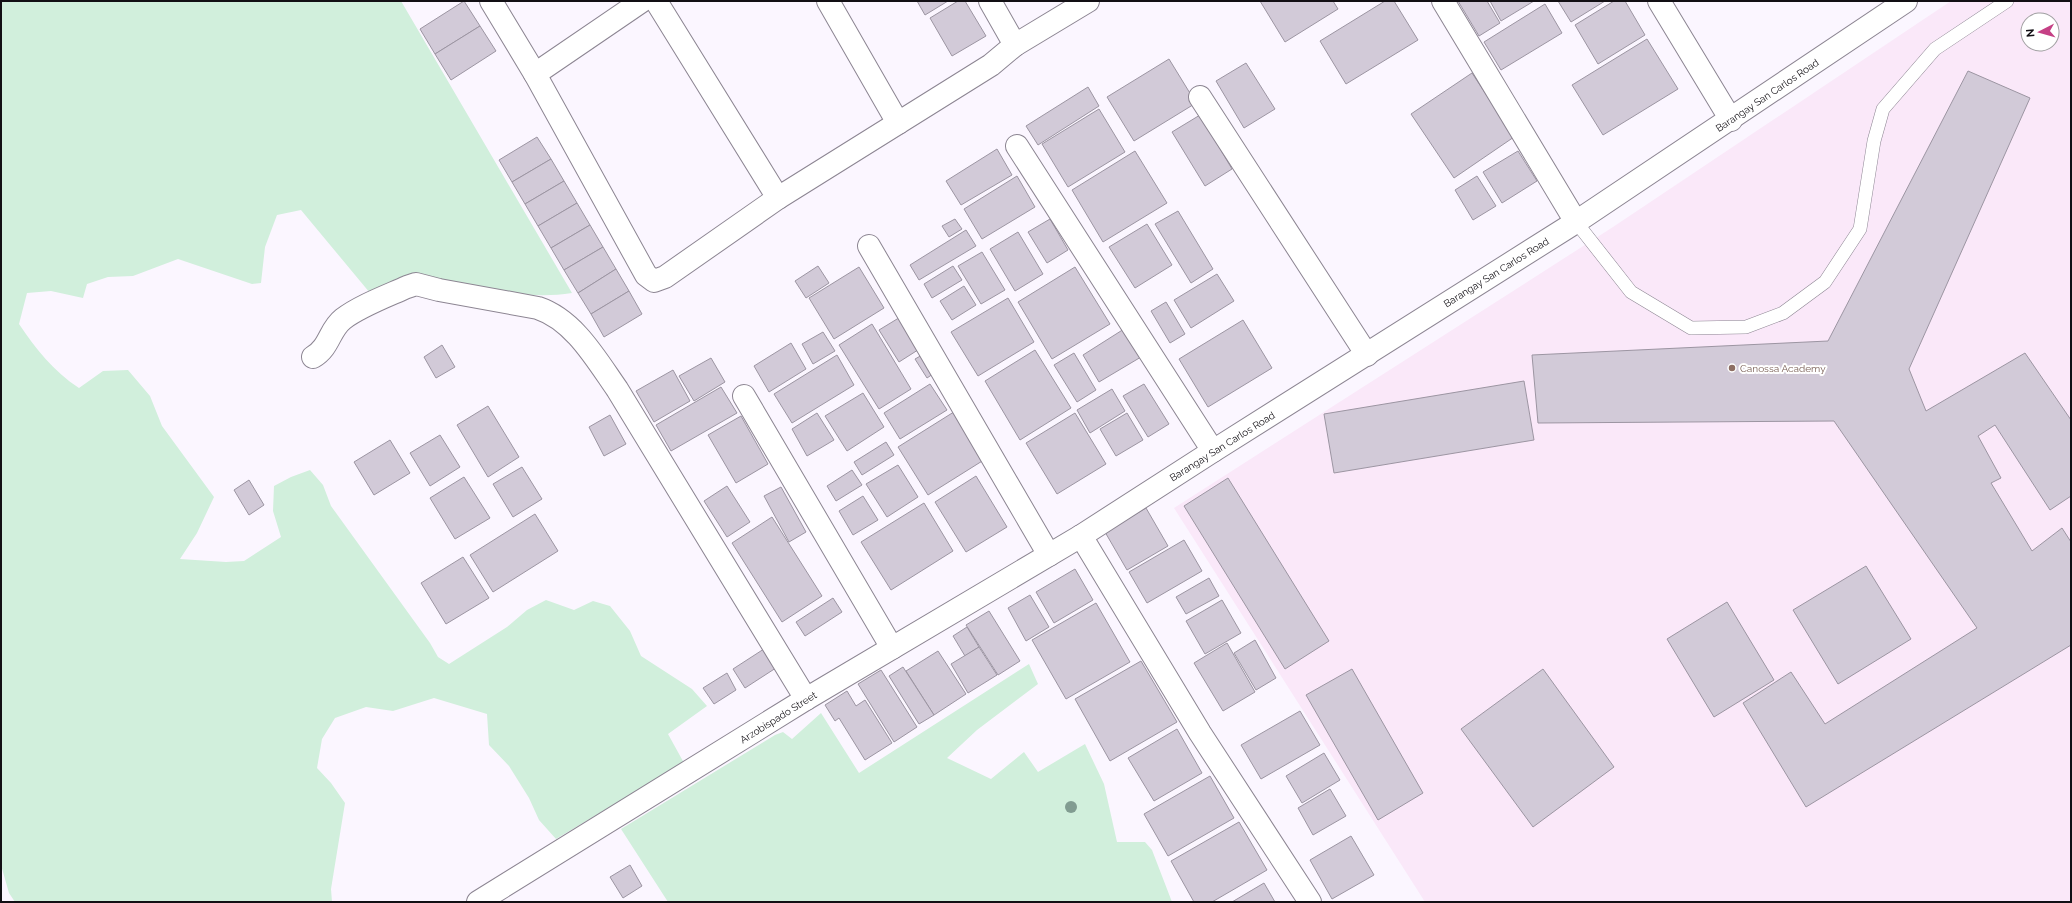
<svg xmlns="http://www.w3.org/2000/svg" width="2072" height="903" font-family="Raleway,sans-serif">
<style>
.education{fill:#fae8f9;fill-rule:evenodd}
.green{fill:#d1efdc}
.building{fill:#d2cad8;stroke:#9c95a2}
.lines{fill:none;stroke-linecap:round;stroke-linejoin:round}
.lane-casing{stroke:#8c8592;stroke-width:14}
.street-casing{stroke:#8c8592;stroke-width:24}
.lane{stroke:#fff;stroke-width:13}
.street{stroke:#fff;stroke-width:22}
.tree{fill:#819c91}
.education-dot{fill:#8d6e63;stroke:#fff;stroke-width:1.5}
.labels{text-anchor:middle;stroke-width:4;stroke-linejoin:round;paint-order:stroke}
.street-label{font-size:10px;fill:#120f14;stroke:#fff}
.education-label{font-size:10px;fill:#785e54;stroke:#fff;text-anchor:start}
</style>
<rect width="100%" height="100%" fill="#fbf6ff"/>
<!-- education -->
<path class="education" d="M1951,1H2071V902H1425L1174,508L1613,227ZM2028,20H2052V44H2028Z"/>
<!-- green -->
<g class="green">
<path d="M1,1H401L572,293C521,301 468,285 417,275L405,276L370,293L301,210L277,215L265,247L261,283L252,284L178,259L133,276L108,277L87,284L83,298L51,291L27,293L19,324C36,349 53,371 79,388L103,371L128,370L150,396L162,426L214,497L197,533L180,559L226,562L244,561L281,537L273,511L274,486L291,477L310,470L323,485L331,506L430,643L438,657L449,664L507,627L527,610L546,600L574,610L593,601L610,606L630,631L641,656L692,689L707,706L668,734L684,763L556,839L539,820L529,798L509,766L489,745L487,714L434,698L393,711L366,707L335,718L322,739L317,768L331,783L345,803L331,889L332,902H15L9,893L1,865Z"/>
<polygon points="1029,664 1038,684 977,730 947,758 991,779 1024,752 1038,772 1085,744 1104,784 1117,842 1145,842 1152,850 1172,902 668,902 621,829 775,735 783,732 792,739 821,713 859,773"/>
</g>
<!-- building -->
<g class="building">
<polygon points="464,1 480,26 435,54 420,29"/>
<polygon points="917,1 948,1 925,15"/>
<polygon points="958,1 965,1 986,36 952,56 930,18"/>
<polygon points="1260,1 1333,1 1338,9 1285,42"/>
<polygon points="1385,1 1394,1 1418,40 1346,84 1320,41"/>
<polygon points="1458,1 1487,1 1500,23 1479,36"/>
<polygon points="1490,1 1534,1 1501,21"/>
<polygon points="1558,1 1605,1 1571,22"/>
<polygon points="1614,1 1625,1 1645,35 1598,64 1575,25"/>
<polygon points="1545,4 1562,33 1501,70 1484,42"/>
<polygon points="480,26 496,51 451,80 435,54"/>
<polygon points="1647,39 1678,89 1603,135 1572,85"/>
<polygon points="1169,59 1196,103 1134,141 1107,97"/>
<polygon points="1246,63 1275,109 1244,128 1216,81"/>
<polygon points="1968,71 2030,98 1909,369 1926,411 2025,353 2071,420 2071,496 2050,510 1995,425 1978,436 2001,478 1991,483 2032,551 2062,528 2071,542 2071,645 1806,807 1743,703 1791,672 1825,724 1977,628 1834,421 1538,423 1532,355 1828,341"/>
<polygon points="1472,73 1514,137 1454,178 1411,114"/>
<polygon points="1088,87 1099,106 1038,145 1026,126"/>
<polygon points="1099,109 1125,152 1068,187 1042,144"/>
<polygon points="1200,115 1232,169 1205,186 1172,132"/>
<polygon points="537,137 551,159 512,182 499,160"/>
<polygon points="997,149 1012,175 961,205 946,181"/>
<polygon points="1135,151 1167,203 1103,242 1072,190"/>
<polygon points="1518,151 1537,181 1502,203 1483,172"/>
<polygon points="551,159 564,181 525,204 512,182"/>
<polygon points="1017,176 1035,207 982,239 964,209"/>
<polygon points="1477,176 1496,206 1473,220 1455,190"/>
<polygon points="564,181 577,203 538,226 525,204"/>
<polygon points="577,203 590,225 551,248 538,226"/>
<polygon points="1178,211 1213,269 1191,283 1155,224"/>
<polygon points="955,219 962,229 949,237 942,226"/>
<polygon points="1050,219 1068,250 1047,263 1028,232"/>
<polygon points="1147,224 1172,265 1135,288 1109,247"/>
<polygon points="590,225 603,247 564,270 551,248"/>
<polygon points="966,230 976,246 919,280 910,265"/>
<polygon points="1018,232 1043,274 1015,291 990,249"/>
<polygon points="603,247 616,269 578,293 564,270"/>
<polygon points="982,252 1005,290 981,304 958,266"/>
<polygon points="818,266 829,283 806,298 795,281"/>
<polygon points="953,266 962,280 932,298 924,284"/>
<polygon points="859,267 884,308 834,339 809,298"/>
<polygon points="1075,267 1110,324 1052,359 1018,302"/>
<polygon points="616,269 629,291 591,314 578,293"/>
<polygon points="1217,274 1234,301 1191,328 1174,300"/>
<polygon points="964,286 976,305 952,320 940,301"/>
<polygon points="629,291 642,314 604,337 591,314"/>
<polygon points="1008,298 1034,342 978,376 951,332"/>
<polygon points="1166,302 1185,334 1170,343 1151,311"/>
<polygon points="902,316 921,348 899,362 879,330"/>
<polygon points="1243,320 1272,368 1208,407 1179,359"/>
<polygon points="872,324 911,389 879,409 839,345"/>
<polygon points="1124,329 1141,357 1099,382 1083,355"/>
<polygon points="823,332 835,351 813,364 802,344"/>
<polygon points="791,343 806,369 769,392 754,366"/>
<polygon points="442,345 455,367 436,378 424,357"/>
<polygon points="1035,350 1071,408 1020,440 985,381"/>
<polygon points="1074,353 1096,390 1077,402 1054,365"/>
<polygon points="924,354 936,372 927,378 915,359"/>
<polygon points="837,355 854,385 792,423 774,394"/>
<polygon points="711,358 725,382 694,401 679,376"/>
<polygon points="673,370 690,401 654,422 636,391"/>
<polygon points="1524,381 1534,440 1334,473 1324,414"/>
<polygon points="930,384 947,410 900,439 884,413"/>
<polygon points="1144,384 1169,424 1148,437 1123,396"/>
<polygon points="721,387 737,413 671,451 656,425"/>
<polygon points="1112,389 1125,411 1090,433 1077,410"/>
<polygon points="863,393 884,427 847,451 825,416"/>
<polygon points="488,406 519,457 488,477 457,425"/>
<polygon points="957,410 987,458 928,495 898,447"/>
<polygon points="817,413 834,440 807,456 792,429"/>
<polygon points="1075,413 1106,464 1057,494 1026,443"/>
<polygon points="1127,413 1143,440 1116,456 1100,429"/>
<polygon points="610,415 626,444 604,456 589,427"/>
<polygon points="741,416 768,464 736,483 708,435"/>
<polygon points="440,435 460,467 430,486 410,453"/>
<polygon points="390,440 410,473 374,495 354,462"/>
<polygon points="886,442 894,455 862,475 854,462"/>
<polygon points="898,465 918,497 887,517 866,484"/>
<polygon points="522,467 542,499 513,517 493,484"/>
<polygon points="852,470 862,485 836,501 827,486"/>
<polygon points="976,476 1007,527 966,552 935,502"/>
<polygon points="464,477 490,518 455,539 430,498"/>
<polygon points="1228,478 1329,641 1285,669 1184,506"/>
<polygon points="249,480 264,505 249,515 234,490"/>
<polygon points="727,486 750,522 727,537 704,501"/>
<polygon points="781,487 806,532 789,542 764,496"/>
<polygon points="863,496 878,520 853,535 839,511"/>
<polygon points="924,503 953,551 891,590 861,542"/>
<polygon points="1146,508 1168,546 1127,570 1105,532"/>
<polygon points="535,514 558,551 493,592 470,555"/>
<polygon points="772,517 822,596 782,622 732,543"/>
<polygon points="1184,540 1202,571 1147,603 1129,572"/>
<polygon points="463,557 489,598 446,624 421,583"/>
<polygon points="1866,566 1911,639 1838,684 1793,610"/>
<polygon points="1075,569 1093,600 1054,623 1036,592"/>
<polygon points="1209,578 1219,596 1186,614 1176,597"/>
<polygon points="1030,595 1049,627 1026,641 1008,608"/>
<polygon points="833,598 842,612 805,636 796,622"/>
<polygon points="1222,600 1241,633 1205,654 1186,621"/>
<polygon points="1727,602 1774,680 1714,717 1667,639"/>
<polygon points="1096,603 1130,662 1066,699 1032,640"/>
<polygon points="989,611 1020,661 998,675 966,625"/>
<polygon points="967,627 979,647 965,656 953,636"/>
<polygon points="1255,640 1276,678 1256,690 1234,653"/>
<polygon points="1227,643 1255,692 1223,711 1194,663"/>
<polygon points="767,647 779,666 745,688 733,669"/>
<polygon points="979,647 997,675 968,693 951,664"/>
<polygon points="938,651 966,694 934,715 906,671"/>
<polygon points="1141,661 1177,722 1110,761 1075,699"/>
<polygon points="903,667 934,715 919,724 889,676"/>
<polygon points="1352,669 1423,793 1378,820 1306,695"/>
<polygon points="1543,669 1614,767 1533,827 1461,729"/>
<polygon points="881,670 917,727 894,742 858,684"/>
<polygon points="727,673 736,690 714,704 703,688"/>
<polygon points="847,691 856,706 865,700 892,743 865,760 839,718 835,721 825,705"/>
<polygon points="1300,711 1320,745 1261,779 1241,745"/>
<polygon points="1177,729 1202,773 1154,801 1128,758"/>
<polygon points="1324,753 1340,780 1302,803 1286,776"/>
<polygon points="1210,776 1234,818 1168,856 1144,814"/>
<polygon points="1330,789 1346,816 1313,835 1298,808"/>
<polygon points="1239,822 1267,870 1212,902 1194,902 1171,861"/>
<polygon points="1351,836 1374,875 1332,899 1310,860"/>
<polygon points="630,865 642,886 623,898 610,877"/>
<polygon points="1264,883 1275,902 1232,902"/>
</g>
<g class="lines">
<defs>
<polyline id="lane" points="1576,222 1631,292 1691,328 1746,327 1783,313 1825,282 1860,229 1874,141 1883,109 1935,49 2007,1"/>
<g id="street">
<polyline points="491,1 535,74 646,275 654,281 665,277 778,198 991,65 1015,45 1088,1"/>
<polyline points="656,1 778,198"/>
<polyline points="828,1 898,123"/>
<polyline points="990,1 1015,45"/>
<polyline points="1443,1 1576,222"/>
<polyline points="1659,1 1731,120"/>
<polyline points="535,74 642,1"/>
<polyline points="1200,97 1367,355"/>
<polyline points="1017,146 1213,451"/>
<polyline points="869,246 1049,555"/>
<path d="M313,357C330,347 329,330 343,319C360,306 387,296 407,287L416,284L439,290L538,308C574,320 596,359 617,389L806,699"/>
<polyline points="744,396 892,648"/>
<polyline points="1081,536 1200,733 1310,902"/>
<polyline points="478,902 806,699 1081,536 1213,451 1576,222 1906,1"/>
</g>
</defs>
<!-- lane casing -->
<use href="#lane" class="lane-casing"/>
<!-- street casing -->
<use href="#street" class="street-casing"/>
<!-- lane -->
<use href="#lane" class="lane"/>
<!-- street -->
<use href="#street" class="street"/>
</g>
<!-- trees -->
<circle class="tree" cx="1071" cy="807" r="6"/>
<!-- markers -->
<circle class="education-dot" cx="1732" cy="368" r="4"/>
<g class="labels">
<!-- street labels -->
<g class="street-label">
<text transform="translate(1767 95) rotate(-34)" y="4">Barangay San Carlos Road</text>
<text transform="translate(1496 272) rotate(-32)" y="4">Barangay San Carlos Road</text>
<text transform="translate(1222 446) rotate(-32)" y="4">Barangay San Carlos Road</text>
<text transform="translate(778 717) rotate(-32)" y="4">Arzobispado Street</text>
</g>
<!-- education labels -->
<g class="education-label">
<text x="1740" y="372">Canossa Academy</text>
</g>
</g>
<!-- border -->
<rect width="2072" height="903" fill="none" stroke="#120f14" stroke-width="4"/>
<!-- north arrow -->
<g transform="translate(2040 32) rotate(264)"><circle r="19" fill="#ffffff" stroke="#a09fa1"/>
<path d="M0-3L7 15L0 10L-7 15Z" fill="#c54085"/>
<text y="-6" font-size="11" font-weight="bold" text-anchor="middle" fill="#120f14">N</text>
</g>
</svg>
